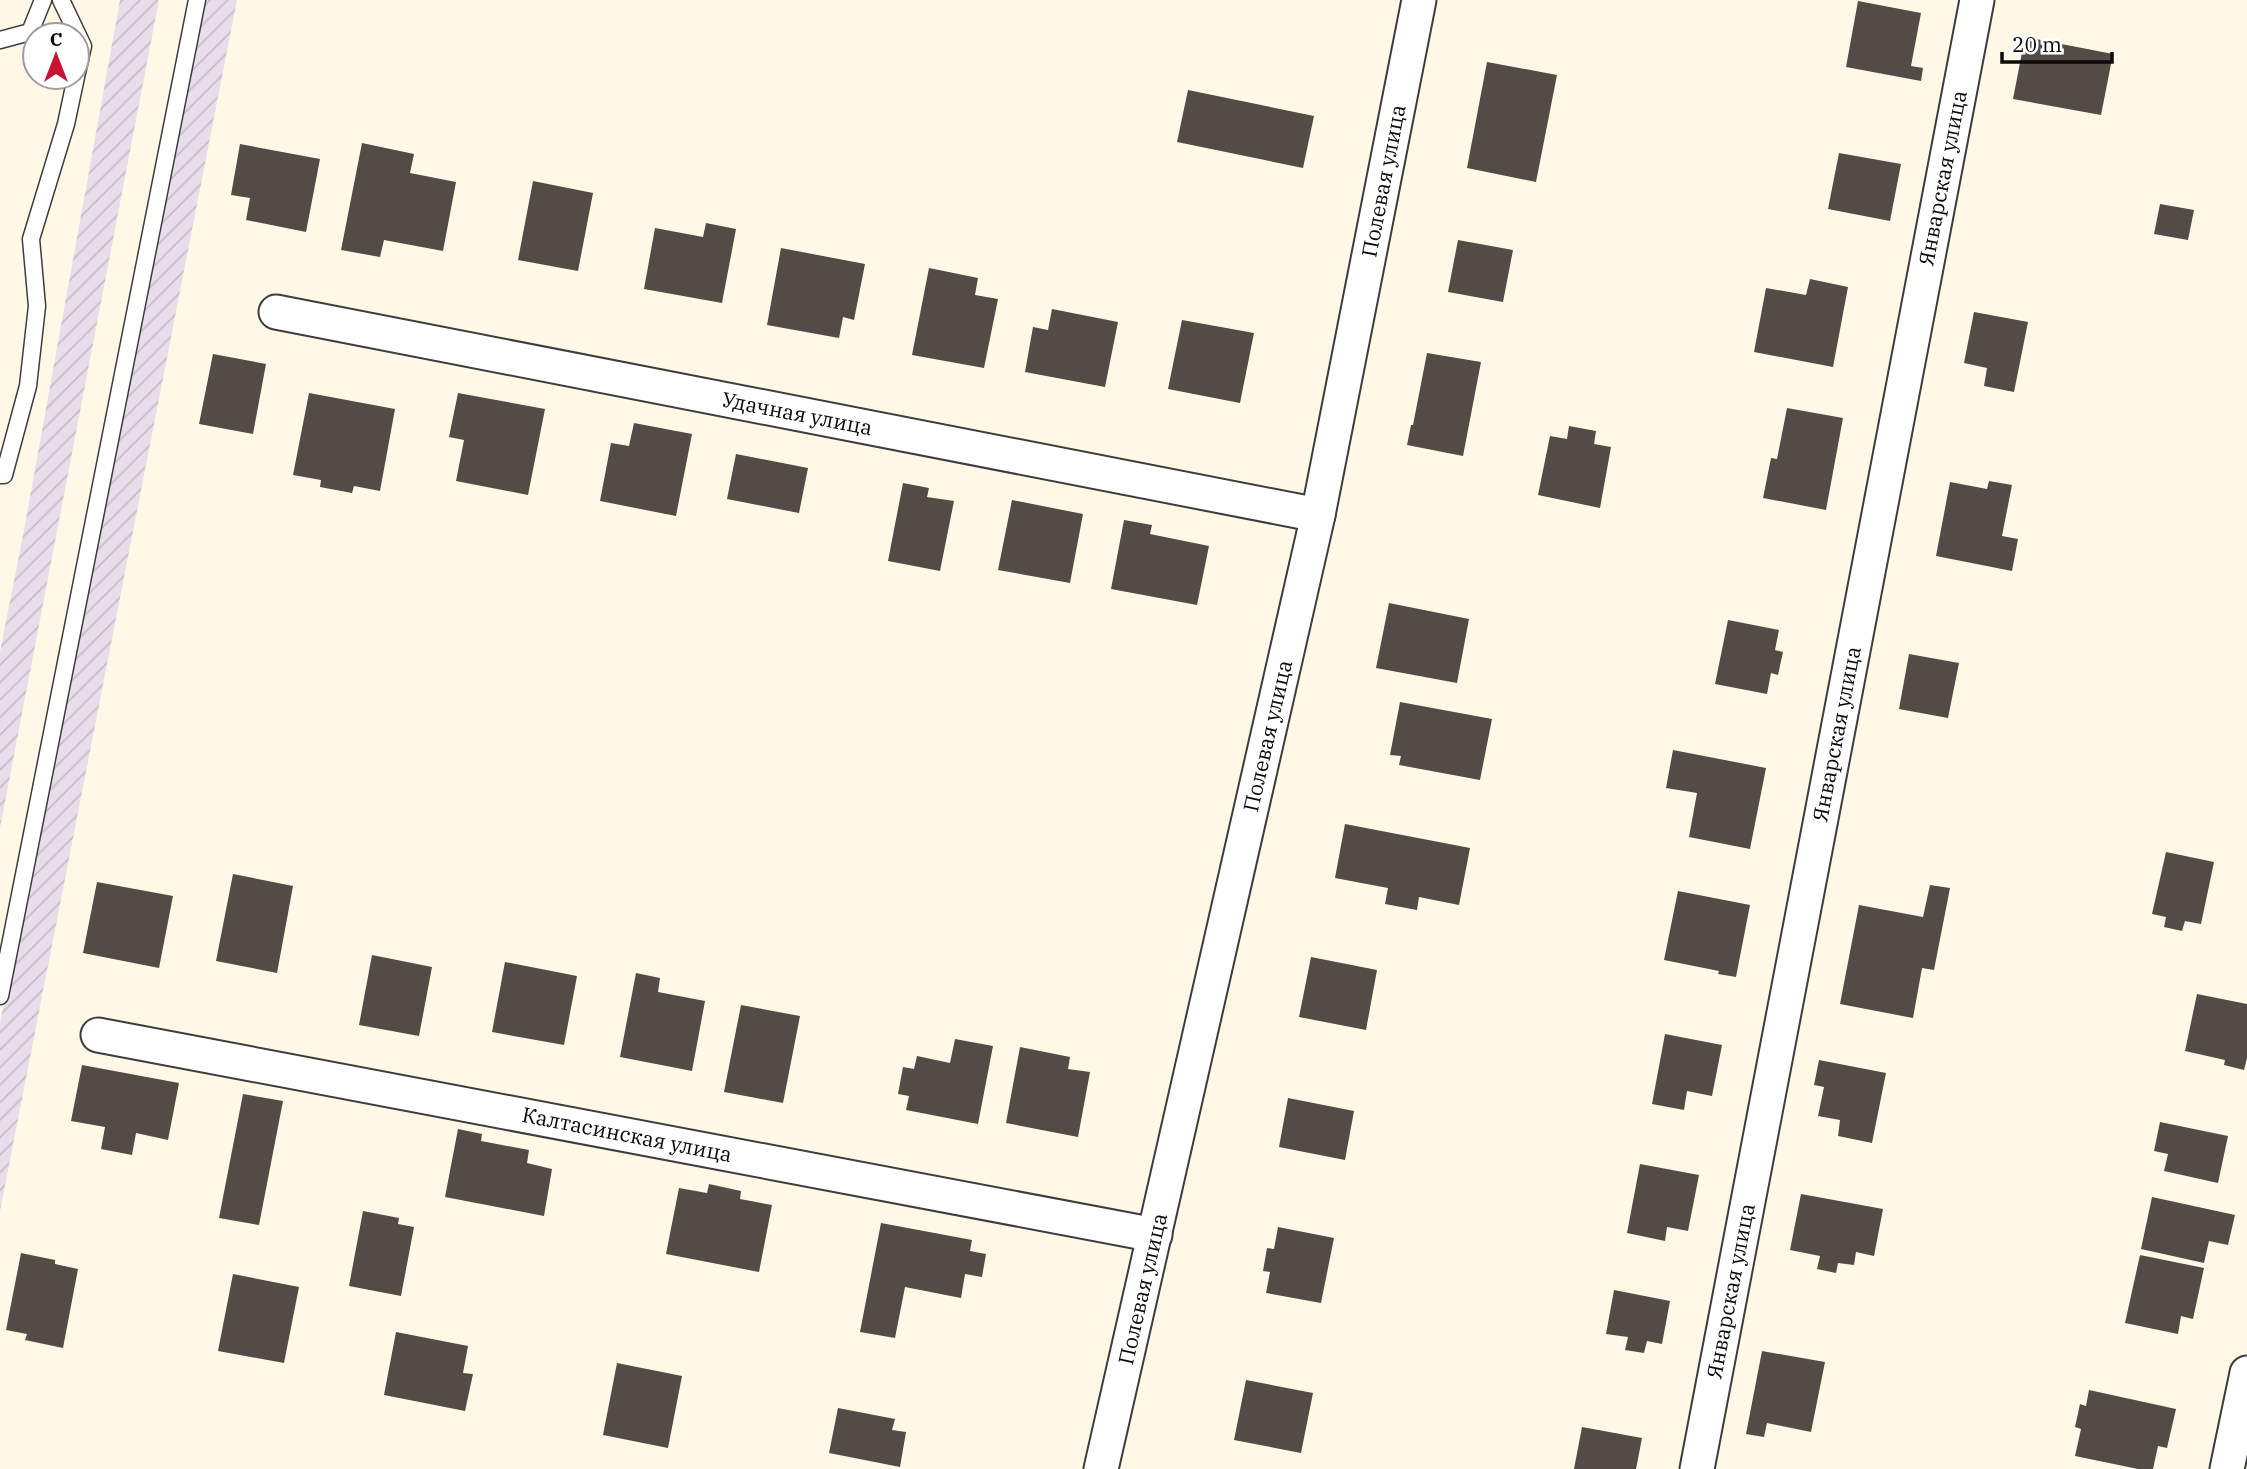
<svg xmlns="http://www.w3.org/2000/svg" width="2247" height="1469" font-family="'IBM Plex Serif',serif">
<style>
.industrial{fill:url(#industrial-furrows)}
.building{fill:#544a46}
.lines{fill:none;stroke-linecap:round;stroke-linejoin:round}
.service-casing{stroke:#3d3d3d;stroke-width:19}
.minor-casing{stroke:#3d3d3d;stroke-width:37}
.service{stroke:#fff;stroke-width:16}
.minor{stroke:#fff;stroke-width:33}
.labels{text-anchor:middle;stroke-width:7;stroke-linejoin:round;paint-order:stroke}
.street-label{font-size:21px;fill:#0a0a0a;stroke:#fff}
</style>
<defs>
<pattern id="industrial-furrows" width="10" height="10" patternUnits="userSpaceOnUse" patternTransform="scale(1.75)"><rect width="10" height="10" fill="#e8ddeb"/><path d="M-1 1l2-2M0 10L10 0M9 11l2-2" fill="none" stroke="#c6bcc8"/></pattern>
</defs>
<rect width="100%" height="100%" fill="#fff8e7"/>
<!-- industrial -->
<g class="industrial">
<polygon points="120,0 159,0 0,828 0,652 24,530"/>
<polygon points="200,0 237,0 0,1211 0,1023"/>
</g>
<!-- building -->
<g class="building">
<polygon points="1858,1 1921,13 1911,66 1923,68 1921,81 1846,67"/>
<polygon points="2025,37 2113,54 2101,115 2013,99"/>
<polygon points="1487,62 1557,75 1536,182 1467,168"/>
<polygon points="1188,90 1314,116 1303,168 1177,142"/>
<polygon points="362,143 414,154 410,173 456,182 443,251 384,240 380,257 341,250"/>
<polygon points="240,144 320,159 306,232 246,220 250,198 231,195"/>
<polygon points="1839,153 1901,164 1890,221 1828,209"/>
<polygon points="533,181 593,193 578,271 518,260"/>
<polygon points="2160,204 2194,210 2188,240 2154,234"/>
<polygon points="706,223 736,229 722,303 644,289 655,228 703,237"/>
<polygon points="1458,240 1513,250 1503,302 1448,292"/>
<polygon points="781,248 865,264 854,320 843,317 839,338 767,325"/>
<polygon points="929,268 978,278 975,295 998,299 984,368 912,355"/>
<polygon points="1810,279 1848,287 1833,367 1754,352 1766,288 1806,295"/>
<polygon points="1052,309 1118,322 1105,387 1025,372 1033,327 1048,330"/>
<polygon points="1974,312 2028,322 2014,392 1984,386 1987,368 1964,363"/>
<polygon points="1182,320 1254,333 1240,403 1168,389"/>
<polygon points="1427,353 1481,362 1463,456 1407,445 1411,425 1413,425"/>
<polygon points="213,354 266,364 253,434 199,424"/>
<polygon points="309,393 395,409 380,491 354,486 352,493 320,487 321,480 293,475"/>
<polygon points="458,393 545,409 528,495 456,481 464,440 449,437"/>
<polygon points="1787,408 1843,418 1826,510 1763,498 1771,458 1777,459"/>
<polygon points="634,423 692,434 676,516 600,501 611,443 629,446"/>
<polygon points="1569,426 1596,431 1594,444 1611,447 1600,508 1538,495 1550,436 1567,439"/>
<polygon points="736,454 808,468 799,513 727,499"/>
<polygon points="1989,481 2012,485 2002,536 2018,539 2012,571 1936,556 1950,482 1987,489"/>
<polygon points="903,483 929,488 927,497 954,501 940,571 888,561"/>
<polygon points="1012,500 1083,514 1070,583 998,570"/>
<polygon points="1124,520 1152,525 1150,534 1209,546 1197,605 1111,589"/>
<polygon points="1389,603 1469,619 1457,683 1376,668"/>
<polygon points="1728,620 1779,630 1775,650 1783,652 1778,675 1771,673 1767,694 1715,684"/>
<polygon points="1909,654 1959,663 1948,718 1899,709"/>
<polygon points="1400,702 1492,719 1480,780 1399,765 1401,756 1390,755"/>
<polygon points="1673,750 1766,768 1750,849 1689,837 1697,793 1666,788"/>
<polygon points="1345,824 1470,848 1459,905 1419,897 1417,910 1385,904 1388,888 1335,878"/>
<polygon points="2166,852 2214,862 2201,924 2185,921 2182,931 2164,927 2166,917 2152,914"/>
<polygon points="233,874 293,886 277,973 216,961"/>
<polygon points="97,882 173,896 159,968 83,953"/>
<polygon points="1930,885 1950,888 1934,970 1922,968 1913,1018 1840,1004 1859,905 1923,917"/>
<polygon points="1678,891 1750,905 1736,977 1718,974 1719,971 1664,960"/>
<polygon points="372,955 432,967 419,1036 359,1025"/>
<polygon points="1311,957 1377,970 1366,1030 1299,1017"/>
<polygon points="505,962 577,976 564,1045 492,1032"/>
<polygon points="636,973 660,978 658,992 705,1001 692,1071 620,1057"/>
<polygon points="2197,994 2247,1004 2247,1058 2244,1070 2224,1065 2225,1060 2185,1051"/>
<polygon points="741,1005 800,1016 783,1103 724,1092"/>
<polygon points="1665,1034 1722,1045 1712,1096 1687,1091 1684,1110 1652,1104"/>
<polygon points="955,1039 993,1046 978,1124 906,1110 909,1096 898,1094 903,1067 914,1069 917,1056 950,1063"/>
<polygon points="1020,1047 1070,1057 1068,1069 1090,1072 1078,1137 1006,1123"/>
<polygon points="1819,1060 1886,1073 1872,1143 1838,1136 1840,1120 1818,1116 1824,1087 1814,1085"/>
<polygon points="82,1065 179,1083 168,1140 136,1133 132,1155 101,1149 105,1127 71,1121"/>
<polygon points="243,1094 283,1101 259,1225 219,1218"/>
<polygon points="1288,1098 1354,1111 1345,1160 1279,1147"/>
<polygon points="2160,1122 2228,1136 2218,1183 2164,1171 2168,1154 2154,1151"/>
<polygon points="458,1129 482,1134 481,1141 529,1150 527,1163 552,1169 544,1216 445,1197"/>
<polygon points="1640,1164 1699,1175 1688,1231 1667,1227 1665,1241 1627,1233"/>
<polygon points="709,1184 741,1191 740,1199 772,1205 759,1272 666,1254 679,1188 707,1193"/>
<polygon points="1801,1194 1883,1209 1874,1256 1856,1252 1854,1265 1838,1263 1836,1273 1817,1269 1820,1256 1790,1250"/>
<polygon points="2152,1197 2235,1215 2228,1245 2209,1241 2204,1263 2141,1249"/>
<polygon points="363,1211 399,1218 398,1224 414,1227 401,1296 349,1286"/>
<polygon points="881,1223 972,1240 970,1251 986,1254 982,1277 965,1274 961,1298 905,1287 895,1338 860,1332"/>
<polygon points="1278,1227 1334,1238 1321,1303 1266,1293 1270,1272 1263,1271 1267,1248 1274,1249"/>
<polygon points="21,1253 55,1260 55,1264 78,1269 63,1348 25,1340 27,1334 6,1330"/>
<polygon points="2140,1255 2204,1268 2193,1319 2181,1316 2178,1334 2125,1323"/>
<polygon points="233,1274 299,1287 284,1363 218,1351"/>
<polygon points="1614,1290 1670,1301 1662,1344 1647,1341 1644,1353 1625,1350 1628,1337 1606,1334"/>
<polygon points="396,1332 468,1346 463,1373 473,1374 465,1411 384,1395"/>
<polygon points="1762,1351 1825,1362 1811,1432 1767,1423 1764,1437 1746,1434"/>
<polygon points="617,1363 682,1376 668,1448 603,1435"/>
<polygon points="1246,1380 1313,1393 1301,1453 1234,1440"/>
<polygon points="2089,1390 2176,1409 2167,1448 2158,1446 2153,1469 2138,1469 2075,1456 2081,1429 2075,1427 2080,1404 2086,1406"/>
<polygon points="838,1408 895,1419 892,1430 906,1432 900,1467 829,1453"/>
<polygon points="1582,1427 1642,1438 1636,1469 1574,1469"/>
</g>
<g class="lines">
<defs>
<g id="service">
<polyline points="61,0 83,46 77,73"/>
<polyline points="0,40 30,32 43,0"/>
<polyline points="0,475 4,475 28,386 37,306 31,239 66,124 76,77"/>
<polyline points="0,996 197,0"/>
</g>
<g id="minor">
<polyline points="276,312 1318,515"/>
<polyline points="98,1035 1155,1235"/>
<polyline points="1101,1469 1318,515 1419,0"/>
<polyline points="1697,1469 1977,0"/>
<polyline points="2227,1469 2247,1373"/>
</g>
</defs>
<!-- service casing -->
<use href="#service" class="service-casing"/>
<!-- minor casing -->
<use href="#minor" class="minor-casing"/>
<!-- service -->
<use href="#service" class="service"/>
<!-- minor -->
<use href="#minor" class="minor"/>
</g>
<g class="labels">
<!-- street labels -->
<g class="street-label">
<text transform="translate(1943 178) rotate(-79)" y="7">Январская улица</text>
<text transform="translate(1384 181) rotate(-79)" y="7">Полевая улица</text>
<text transform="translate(797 414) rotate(11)" y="7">Удачная улица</text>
<text transform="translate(1837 734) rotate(-79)" y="7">Январская улица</text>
<text transform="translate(1268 736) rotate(-77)" y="7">Полевая улица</text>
<text transform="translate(627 1135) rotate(11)" y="7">Калтасинская улица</text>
<text transform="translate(1143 1289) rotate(-77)" y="7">Полевая улица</text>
<text transform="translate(1731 1291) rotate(-79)" y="7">Январская улица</text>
</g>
</g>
<!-- north arrow -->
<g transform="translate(56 56)"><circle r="33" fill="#ffffff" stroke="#9d9d9d" stroke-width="2"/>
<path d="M0-5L12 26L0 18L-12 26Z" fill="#c71531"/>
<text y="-10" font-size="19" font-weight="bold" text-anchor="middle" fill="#0a0a0a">С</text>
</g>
<!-- scale -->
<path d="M2002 52v10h110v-10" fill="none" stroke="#0a0a0a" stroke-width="3.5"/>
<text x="2012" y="52" font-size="21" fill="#0a0a0a" stroke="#ffffff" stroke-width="5" paint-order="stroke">20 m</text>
</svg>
